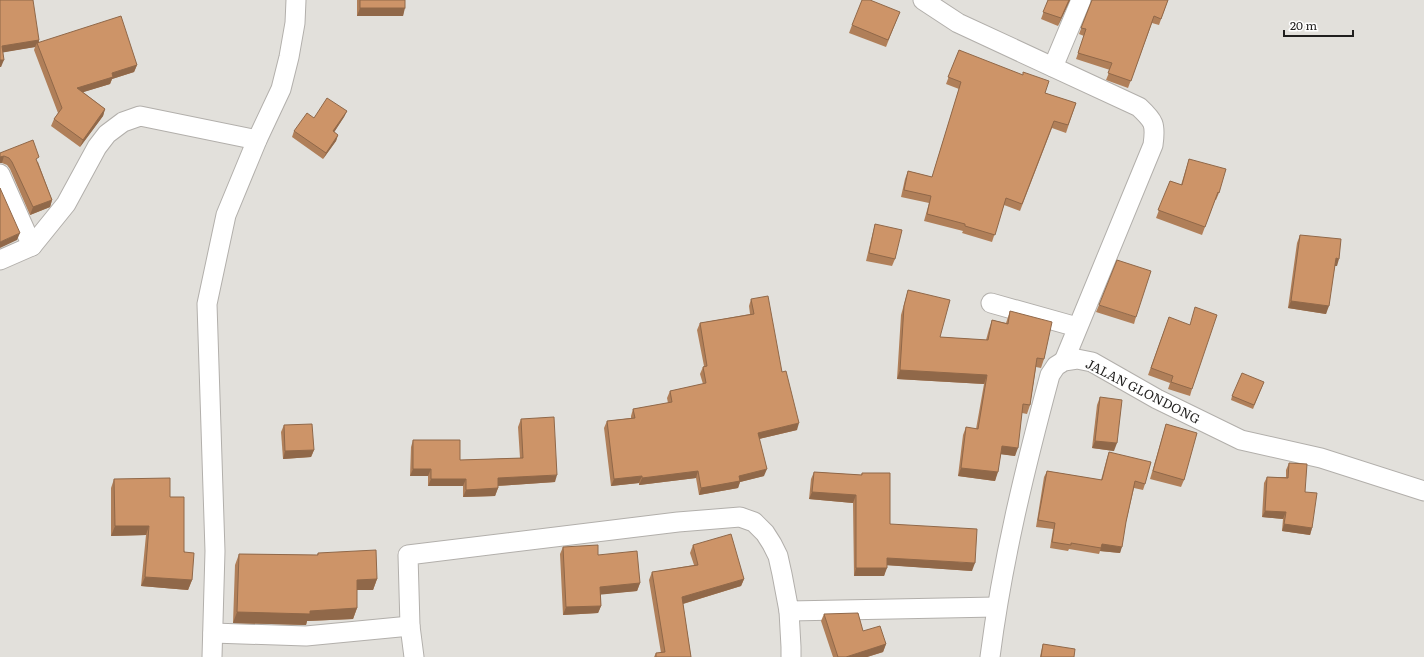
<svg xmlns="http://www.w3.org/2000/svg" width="1424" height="657" font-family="Literata,serif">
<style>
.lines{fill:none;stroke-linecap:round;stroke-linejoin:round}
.minor-casing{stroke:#b2afab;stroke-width:21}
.minor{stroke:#fff;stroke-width:19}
.wall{fill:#b07f59}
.shaded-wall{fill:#906849}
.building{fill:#cd9468;stroke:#906849}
.labels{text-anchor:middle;stroke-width:3.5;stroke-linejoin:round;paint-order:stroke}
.street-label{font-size:13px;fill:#201f1e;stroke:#fff}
</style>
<rect width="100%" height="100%" fill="#e2e0db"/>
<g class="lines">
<defs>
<g id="minor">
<path d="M923,0L958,23L1139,107C1154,121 1156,124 1153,145L1064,361"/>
<polyline points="1053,67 1081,0"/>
<polyline points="0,174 32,246"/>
<polyline points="0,260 32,246 66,204 97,147 107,134 123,122 140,116 257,140"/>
<polyline points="991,303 1077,327"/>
<polyline points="789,611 791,647 791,657"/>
<polyline points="213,633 306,636 410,626"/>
<polyline points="212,657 215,551 207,304 226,215 257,140 281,89 289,57 295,23 296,0"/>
<polyline points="414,657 410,626 408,555 678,522 740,517 754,522 765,533 772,544 778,556 782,574 789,611 996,607"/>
<path d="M990,657C1002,562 1025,468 1050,375L1056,366L1064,361L1077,359L1092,362L1157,399L1241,440L1321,458L1424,491"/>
</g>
</defs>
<!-- minor casing -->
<use href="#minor" class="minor-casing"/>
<!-- minor -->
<use href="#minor" class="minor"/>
</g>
<!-- wall -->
<g class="wall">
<polygon points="0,0 39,40 39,42 137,65 134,72 112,79 110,84 83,92 105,109 103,116 80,147 51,126 54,119 58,113 34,50 35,47 3,52 1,67"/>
<polygon points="357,0 405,0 403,16 357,16"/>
<polygon points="1048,0 1070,0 1058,26 1041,19"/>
<polygon points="1092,0 1168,0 1159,25 1152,23 1128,88 1106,80 1110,70 1076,59 1084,36 1079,34"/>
<polygon points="897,19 886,47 849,33 852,25"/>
<polygon points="959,50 1045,93 1076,103 1066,133 1052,128 1020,211 1004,205 992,242 962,233 963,231 924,221 929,203 901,197 905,179 908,171 932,177 959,89 946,84"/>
<polygon points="347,111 344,117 334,132 338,135 336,141 323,159 292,137 294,131 314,118"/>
<polygon points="0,153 38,162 52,200 50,207 30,215 10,169 7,165 2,163"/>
<polygon points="1189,159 1219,193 1216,200 1215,200 1202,235 1156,218 1170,181 1181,185"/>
<polygon points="875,224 895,259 892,266 866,261 873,232"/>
<polygon points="1300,235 1337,266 1335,266 1326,314 1288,308 1297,243"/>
<polygon points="908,290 940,337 986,340 989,329 992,320 1006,323 1010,311 1044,359 1041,368 1036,367 1030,405 1027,414 1022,413 1015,456 1001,454 995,481 958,476 963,435 966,427 976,429 984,384 897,379 901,315"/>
<polygon points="751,299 782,372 797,430 759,439 764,476 740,482 738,488 699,495 696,478 639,485 639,483 611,486 604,428 607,421 631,418 631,416 633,409 668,403 667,398 670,391 703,384 700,374 703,367 704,366 697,330 700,323 750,314 749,306"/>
<polygon points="1099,305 1136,317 1134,324 1096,312"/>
<polygon points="1169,317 1192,389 1190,396 1168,389 1170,383 1148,375"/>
<polygon points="1264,382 1253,409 1231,400 1232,396"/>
<polygon points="1100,397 1114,451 1092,448 1097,405"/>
<polygon points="521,419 555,482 498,486 498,488 495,496 463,497 463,486 428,486 428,476 410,476 411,447 413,440 460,460 520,458 518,427"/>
<polygon points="1166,424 1184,480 1181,487 1150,479"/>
<polygon points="284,425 314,450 311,457 283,459 281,432"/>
<polygon points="1109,452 1145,484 1143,490 1134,488 1126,522 1120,553 1100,551 1099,554 1069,549 1068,551 1050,548 1053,529 1036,527 1044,477 1047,471 1101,480 1107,458"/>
<polygon points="1289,463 1305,492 1312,528 1310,535 1282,531 1283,519 1262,517 1264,483 1267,477 1286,477 1286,470"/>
<polygon points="814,472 861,475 862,473 890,524 972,571 887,565 884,576 854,576 853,503 809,499 811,479"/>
<polygon points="114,479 170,497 192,580 188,590 141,586 146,535 111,536 111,488"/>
<polygon points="693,545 744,579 741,586 683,604 691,657 654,657 656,653 661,653 649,580 652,572 694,565 690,553"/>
<polygon points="563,547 640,583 637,591 601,594 601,606 598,613 563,615 560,554"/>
<polygon points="318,553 377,579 373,590 357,590 357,608 353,619 307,621 306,625 233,623 235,565 239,554 317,555"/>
<polygon points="824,614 886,644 883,652 867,657 833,657 821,621"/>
<polygon points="1043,644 1074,657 1040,657 1041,652"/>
</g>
<!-- shaded-wall -->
<g class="shaded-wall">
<polygon points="1069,0 1070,0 1058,26 1061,18"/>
<polygon points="360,8 405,8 403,16 357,16"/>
<polygon points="39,40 38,45 37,43 35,47 0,53 2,46"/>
<polygon points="0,60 4,60 1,67 0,67"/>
<polygon points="137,65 134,72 112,79 110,84 74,95 77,88 112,73"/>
<polygon points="105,109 103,116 80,147 83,140"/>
<polygon points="347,111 344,117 331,137 333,131"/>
<polygon points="338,135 336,141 323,159 326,153"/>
<polygon points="4,156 2,163 0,163 0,157"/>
<polygon points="52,200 50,207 30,215 33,207"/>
<polygon points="20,233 17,240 0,248 0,242"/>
<polygon points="1336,258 1339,259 1337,266 1333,266"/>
<polygon points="1291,301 1329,306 1326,314 1288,308"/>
<polygon points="900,370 987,375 984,384 897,379"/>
<polygon points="799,423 797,430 755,440 758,433"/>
<polygon points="1095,441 1117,443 1114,451 1092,448"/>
<polygon points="1002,446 1018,448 1015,456 999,454"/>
<polygon points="314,450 311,457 283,459 285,451"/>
<polygon points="961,468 998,472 995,481 958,476"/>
<polygon points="413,469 431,469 428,476 410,476"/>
<polygon points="767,469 764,476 740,482 738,488 699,495 701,488 739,476"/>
<polygon points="698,471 696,478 639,485 642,478"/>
<polygon points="557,475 555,482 495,486 498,478"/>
<polygon points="642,476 639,483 611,486 614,479"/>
<polygon points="431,479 466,479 463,486 428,486"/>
<polygon points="498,488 495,496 463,497 466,490"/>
<polygon points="812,492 856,495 853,503 809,499"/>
<polygon points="1265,511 1286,512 1283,519 1262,517"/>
<polygon points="1284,524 1312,528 1310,535 1282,531"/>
<polygon points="115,526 149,526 146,535 111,536"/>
<polygon points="1102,544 1122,547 1120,553 1100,551"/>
<polygon points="887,558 975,563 972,571 884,565"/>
<polygon points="856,568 887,568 884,576 854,576"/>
<polygon points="145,577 192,580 188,590 141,586"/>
<polygon points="377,579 373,590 353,590 357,580"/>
<polygon points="744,579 741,586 679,605 682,597"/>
<polygon points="640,583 637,591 597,595 600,587"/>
<polygon points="601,606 598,613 563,615 566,607"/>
<polygon points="357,608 353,619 307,621 306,625 233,623 237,612 310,611"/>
<polygon points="886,644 883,652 867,657 846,657"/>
</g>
<!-- building -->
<g class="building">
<polygon points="0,0 33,0 39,40 2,46 4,60 0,60"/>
<rect x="360" y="0" width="45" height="8"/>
<polygon points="862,0 870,0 900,12 888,40 852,25"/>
<polygon points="1048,0 1069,0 1061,18 1043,12"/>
<polygon points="1092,0 1168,0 1161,19 1154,16 1131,81 1108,73 1112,63 1078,53 1086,29 1081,28"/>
<polygon points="121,16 137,65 112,73 113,77 77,88 105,109 83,140 54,119 62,108 37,43"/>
<polygon points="959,50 1023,75 1023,72 1049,81 1045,93 1076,103 1068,125 1054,121 1022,204 1006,198 995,235 965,226 965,224 927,214 931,196 904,190 908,171 932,177 961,82 948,77"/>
<polygon points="327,98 347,111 333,131 338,135 326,153 294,131 307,113 314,118"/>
<polygon points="33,140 39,157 36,159 52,200 33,207 12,162 9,158 4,156 0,157 0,153"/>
<polygon points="1189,159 1226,169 1219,193 1218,192 1205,227 1158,210 1170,181 1182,185"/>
<polygon points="0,188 20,233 0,242"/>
<polygon points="875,224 902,230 895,259 869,253"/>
<polygon points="1300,235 1341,239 1339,259 1336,258 1329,306 1291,301"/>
<polygon points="1117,260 1151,271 1136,317 1099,305"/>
<polygon points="908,290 950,300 940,337 988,340 992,320 1008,324 1010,311 1052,322 1044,359 1037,358 1030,405 1023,404 1018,448 1002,446 998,472 961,468 966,427 978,429 987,375 900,370 904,306"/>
<polygon points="768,296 782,372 786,371 799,423 758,433 767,469 739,476 740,481 701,488 698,471 642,478 642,476 614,479 607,421 635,418 633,409 672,402 670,391 706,383 703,367 707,366 700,323 754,314 751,299"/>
<polygon points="1195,307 1217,315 1192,389 1171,382 1173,376 1151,368 1169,317 1190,325"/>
<polygon points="1242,373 1264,382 1254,405 1232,396"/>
<polygon points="1100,397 1122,400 1117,443 1095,441"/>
<polygon points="554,417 557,475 498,478 498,488 466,490 466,479 431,479 431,469 413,469 413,440 460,440 460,460 523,458 521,419"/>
<polygon points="312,424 314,450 285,451 284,425"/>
<polygon points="1166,424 1197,433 1184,480 1153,471"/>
<polygon points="1109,452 1151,462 1145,484 1135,481 1126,522 1122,547 1102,544 1101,548 1071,543 1071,545 1052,542 1055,523 1038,520 1047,471 1102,480"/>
<polygon points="1289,463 1307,464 1305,492 1317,493 1312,528 1284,524 1286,512 1265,511 1267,477 1288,478"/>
<polygon points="814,472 862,475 862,473 890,473 890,524 977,529 975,563 887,558 887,568 856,568 856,495 812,492"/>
<polygon points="170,478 170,497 184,497 184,552 194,553 192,580 145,577 149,526 115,526 114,479"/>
<polygon points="731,534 744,579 682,597 691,657 656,657 656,653 665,652 652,572 698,565 693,545"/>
<polygon points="598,545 598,555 637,551 640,583 600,587 601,606 566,607 563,547"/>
<polygon points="376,550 377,579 357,580 357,608 310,611 310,614 237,612 239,554 318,555 318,553"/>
<polygon points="858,613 863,631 880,626 886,644 846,657 838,657 824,614"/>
<polygon points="1043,644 1075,649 1074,657 1041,657"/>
</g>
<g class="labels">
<!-- street labels -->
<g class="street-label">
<text transform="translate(1143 391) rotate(27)" y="5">JALAN GLONDONG</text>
</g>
</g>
<!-- scale -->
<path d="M1284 30v6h69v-6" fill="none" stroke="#201f1e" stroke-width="2"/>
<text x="1290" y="30" font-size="12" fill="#201f1e" stroke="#ffffff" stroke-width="3" paint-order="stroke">20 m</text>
</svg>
